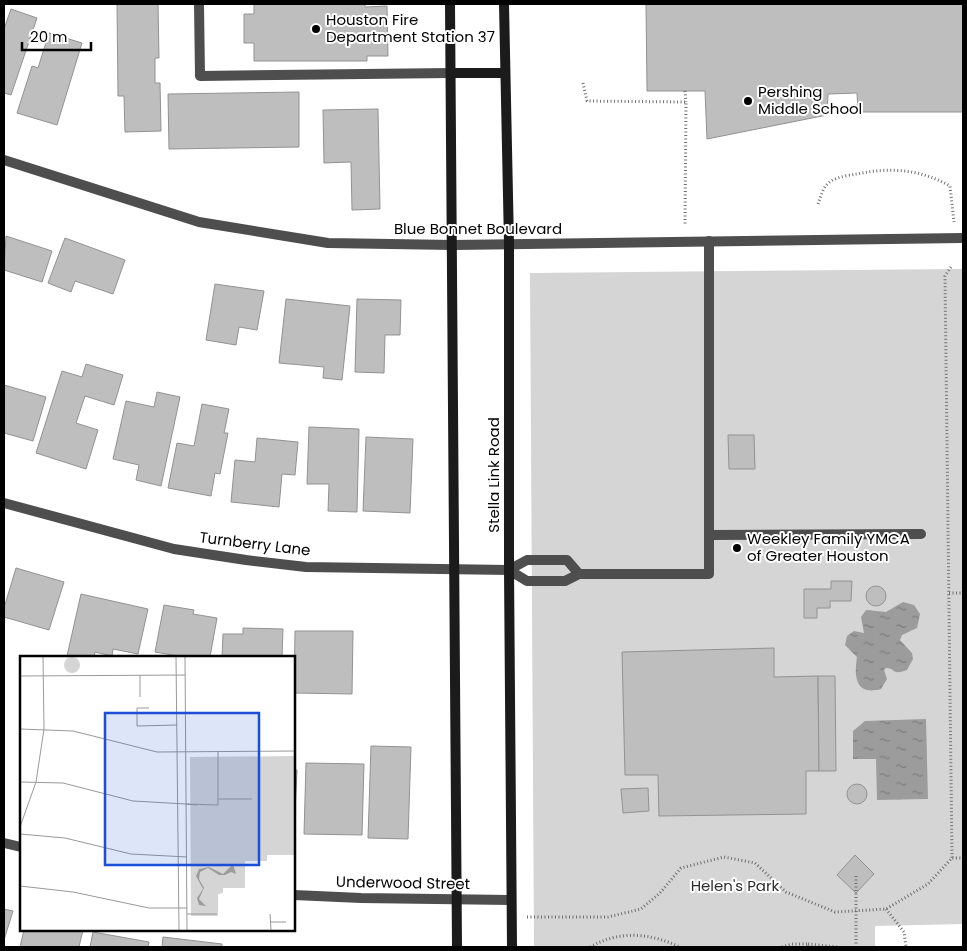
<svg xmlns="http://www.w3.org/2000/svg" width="967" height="951" font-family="Poppins,sans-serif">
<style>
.park{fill:#d5d5d5}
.water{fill:url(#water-ripples)}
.building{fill:#bebebe;stroke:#929292}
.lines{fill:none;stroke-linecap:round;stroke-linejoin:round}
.path{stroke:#707070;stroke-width:3;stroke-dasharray:1 2.5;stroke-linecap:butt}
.lane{stroke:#4e4e4e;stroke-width:10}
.street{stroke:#4e4e4e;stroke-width:10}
.secondary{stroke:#1b1b1b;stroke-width:10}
.poi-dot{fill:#000;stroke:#fff;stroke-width:2}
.labels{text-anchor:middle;stroke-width:4;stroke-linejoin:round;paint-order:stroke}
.poi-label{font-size:15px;fill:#000;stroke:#fff;text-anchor:start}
.street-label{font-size:15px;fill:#000;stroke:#fff}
.park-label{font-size:15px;fill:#2c2c2c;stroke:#fff}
.inset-road{fill:none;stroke:#999;stroke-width:1}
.view{fill:#1d4ed8;fill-opacity:0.15;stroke:#1d4ed8;stroke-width:2.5}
.inset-edge{fill:none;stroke:#000;stroke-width:2.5}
</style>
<defs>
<pattern id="water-ripples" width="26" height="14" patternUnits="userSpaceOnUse" patternTransform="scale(1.25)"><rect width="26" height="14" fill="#9c9c9c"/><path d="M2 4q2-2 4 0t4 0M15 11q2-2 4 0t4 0" fill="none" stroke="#7d7d7d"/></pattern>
</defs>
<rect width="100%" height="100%" fill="#fff"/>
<!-- park -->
<polygon class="park" points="963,269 963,924 875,926 875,947 534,947 530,273"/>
<!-- water -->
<g class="water">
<path d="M903,602L914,605L920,614L917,628L902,635L900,640L912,653L913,659L907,670C891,676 896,668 886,668L884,670L887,679L881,689C855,696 854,676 857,657L845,645L847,636L854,631L864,633L861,617L866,610L886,612Z"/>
<polygon points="926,719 928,799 877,800 876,759 853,759 853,731 865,721"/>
</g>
<!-- building -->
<g class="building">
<polygon points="117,4 158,4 159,58 155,58 155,83 160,83 161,131 125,132 124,96 118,96"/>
<polygon points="254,4 365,4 365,7 387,6 388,56 367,56 367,61 254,61 254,43 244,43 244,14 254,14"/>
<polygon points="646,4 963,4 963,112 858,112 857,93 828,94 827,115 707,139 705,91 647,91"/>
<polygon points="11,9 37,18 11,95 4,93 4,29"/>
<polygon points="49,33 82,43 57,125 17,113 32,66 38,68"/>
<polygon points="299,92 299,147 169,149 168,94"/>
<polygon points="378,109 380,209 352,210 351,162 324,163 323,110"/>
<polygon points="6,236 52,251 42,282 4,270"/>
<polygon points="65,238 125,260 113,294 75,281 71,292 48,283"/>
<polygon points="215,284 264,291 257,330 239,327 236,345 206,340"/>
<polygon points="286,299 350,306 342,380 323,378 324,367 279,363"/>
<polygon points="357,299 401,300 400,335 385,335 384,373 355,372"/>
<polygon points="86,364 123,375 114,405 85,396 76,423 98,430 86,469 36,453 62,371 82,377"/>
<polygon points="4,385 46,397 33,441 4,433"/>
<polygon points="157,392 180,397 161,486 136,480 139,465 113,459 126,401 154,407"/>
<polygon points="202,404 229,409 224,433 228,433 220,474 215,473 211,496 168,488 177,443 194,446"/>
<polygon points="309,427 359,429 357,512 328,511 329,484 307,484"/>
<polygon points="728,435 754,435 755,469 729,469"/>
<polygon points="366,437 413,439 410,513 363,511"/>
<polygon points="257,438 298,442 295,475 282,474 279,507 231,502 235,460 255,462"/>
<polygon points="16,568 64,582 49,630 4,617 4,608"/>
<polygon points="831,581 852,581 851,601 830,601 830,608 817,608 817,618 804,618 804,589 831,589"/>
<circle cx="876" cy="596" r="10"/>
<polygon points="81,594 148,609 138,654 113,649 112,656 95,652 94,657 67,656"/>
<polygon points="164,605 194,610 193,614 217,618 210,657 184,657 155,652"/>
<polygon points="243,628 283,629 282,657 222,657 223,634 243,634"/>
<polygon points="295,631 353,631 352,694 294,693"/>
<polygon points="774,648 774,677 818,676 819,771 806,771 806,814 659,816 658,775 625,775 622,652"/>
<polygon points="818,676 835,676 836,771 819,771"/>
<polygon points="371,746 411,747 408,839 368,838"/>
<polygon points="306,763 364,764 362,835 304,834"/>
<polygon points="294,770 297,770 294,833"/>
<circle cx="857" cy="794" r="10"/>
<polygon points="648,788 649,811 623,813 621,789"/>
<polygon points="855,855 874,874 856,893 837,875"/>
<polygon points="4,909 13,911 4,940"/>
<polygon points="24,930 83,930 79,947 20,947"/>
<polygon points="93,932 149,942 148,947 90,947"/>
<polygon points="163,937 222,944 222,947 162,947"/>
</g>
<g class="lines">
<!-- path -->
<g class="path">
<polyline points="583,83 587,101 686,102 685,226"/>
<polyline points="685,91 686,102"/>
<path d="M818,204C821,196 823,186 831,181C838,177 849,175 857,174C890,167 920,169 950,186L954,222"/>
<polyline points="951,267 945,276 952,858"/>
<polyline points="949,593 963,593"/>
<polyline points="856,876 856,947"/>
<polyline points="886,909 904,932 906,947"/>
<polyline points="527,917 608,917 641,909 660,893 681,868 724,857 755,863 786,892 835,912 886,909 928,884 952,858 963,858"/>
<polyline points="808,944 837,947"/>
<path d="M590,947C620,930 650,933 680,947"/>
<polyline points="782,947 792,944 808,944 808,947"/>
</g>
<!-- lane -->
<g class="lane">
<polyline points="199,4 200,76 451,73"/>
<polyline points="709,535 921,534"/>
<polyline points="579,574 567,560 527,560 509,570 527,581 565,581 579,574 709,574 709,241"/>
</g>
<!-- street -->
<g class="street">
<polyline points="4,160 199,222 328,243 453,245 963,238"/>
<polyline points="4,503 174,549 246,560 306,567 509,570"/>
<polyline points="4,843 21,847"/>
<polyline points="294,895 361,898 511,900"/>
</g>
<!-- secondary -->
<g class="secondary">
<polyline points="450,4 457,947"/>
<polyline points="504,4 509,244 509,570 512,947"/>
<polyline points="451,73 504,73"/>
</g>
</g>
<!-- markers -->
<g class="poi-dot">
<circle cx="316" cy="29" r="5"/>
<circle cx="748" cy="101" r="5"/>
<circle cx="737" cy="548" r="5"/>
</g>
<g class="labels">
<!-- poi labels -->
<g class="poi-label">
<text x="326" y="25">Houston Fire<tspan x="326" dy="17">Department Station 37</tspan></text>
<text x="758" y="97">Pershing<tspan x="758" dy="17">Middle School</tspan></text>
<text x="747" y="544">Weekley Family YMCA<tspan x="747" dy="17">of Greater Houston</tspan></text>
</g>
<!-- street labels -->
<g class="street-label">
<text x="478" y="234">Blue Bonnet Boulevard</text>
<text transform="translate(494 475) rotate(-90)" y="5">Stella Link Road</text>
<text transform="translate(255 544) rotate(7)" y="5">Turnberry Lane</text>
<text transform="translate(403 883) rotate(1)" y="5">Underwood Street</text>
</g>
<!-- park labels -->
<g class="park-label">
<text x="735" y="891">Helen's Park</text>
</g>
</g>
<!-- overview -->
<g transform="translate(20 656)">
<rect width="275" height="275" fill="#fff"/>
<path d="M44 9a8 8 0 1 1 16 0a8 8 0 1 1-16 0Z" fill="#d5d5d5"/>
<path d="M275,100V199H247V205H225V232H203V237L198,238V260H171L170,101Z" fill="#d5d5d5"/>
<path d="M213,208L216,218L211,216L205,219H199L188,212L180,216L179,223L184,232L179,243L186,250L179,249L177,242L183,233L176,220L179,213L189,211L203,218Z" fill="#9c9c9c"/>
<path class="inset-road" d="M156,1L159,274M165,1L167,274M120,19V41M0,20L165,19M129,52H117V70L157,69M0,73L53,75L137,96L275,95M0,126L43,127L113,145L166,148M198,143H232M177,149L166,148L198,149V96M0,171L16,126L24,73L23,1M0,178L45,182L111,198L167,201M0,230L53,236L129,252H167M167,258H197M250,258L251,274M250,266H266"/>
<path class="view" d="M85,57H239V209H85Z"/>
<rect width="275" height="275" class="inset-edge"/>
</g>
<!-- border -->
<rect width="967" height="951" fill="none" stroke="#000000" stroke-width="10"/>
<!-- scale -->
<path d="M22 42v8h69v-8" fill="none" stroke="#000000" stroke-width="2.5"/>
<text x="30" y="42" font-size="15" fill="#000000" stroke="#ffffff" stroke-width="4" paint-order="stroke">20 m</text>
</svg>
